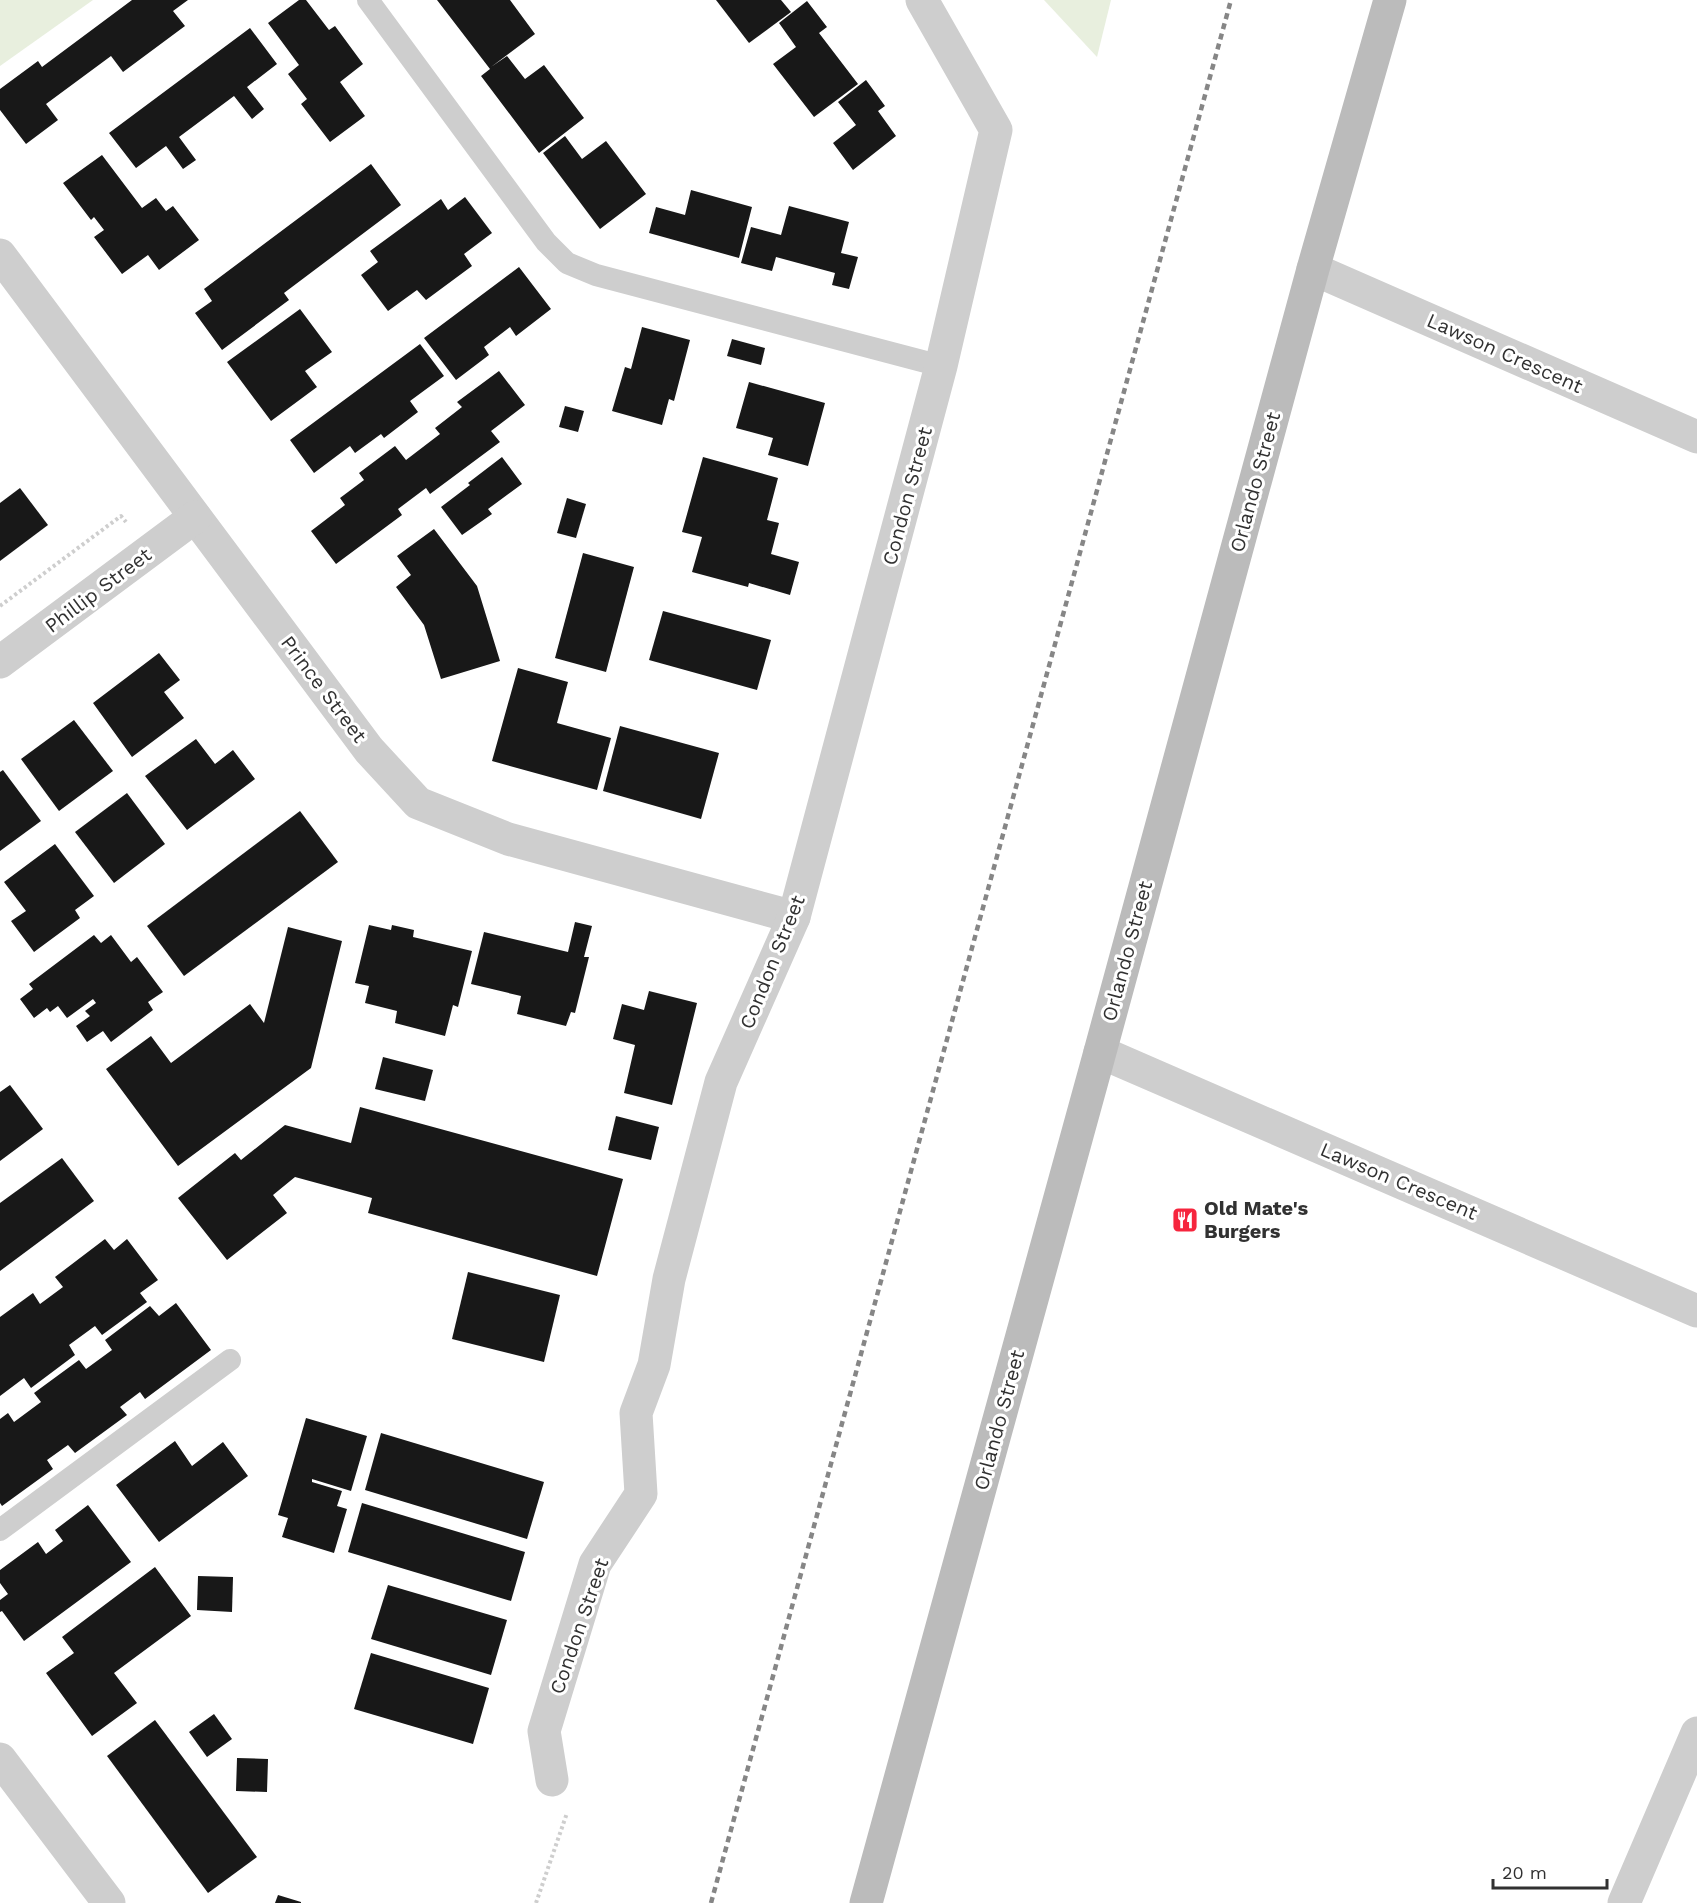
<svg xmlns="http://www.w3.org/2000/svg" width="1697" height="1903" font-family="'Work Sans',sans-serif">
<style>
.green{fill:#e8efde}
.building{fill:#181818}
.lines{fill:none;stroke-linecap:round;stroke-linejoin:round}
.path{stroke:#cecece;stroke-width:4;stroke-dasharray:3 3;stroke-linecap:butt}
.lane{stroke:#cecece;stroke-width:22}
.street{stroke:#cecece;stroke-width:33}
.secondary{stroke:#bbb;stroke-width:33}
.rail{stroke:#868686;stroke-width:4.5;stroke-dasharray:6 4.5;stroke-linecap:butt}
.labels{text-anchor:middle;stroke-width:6;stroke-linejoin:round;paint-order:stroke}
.street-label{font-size:20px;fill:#313131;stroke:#fff}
.poi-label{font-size:20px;font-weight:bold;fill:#313131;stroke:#fff;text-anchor:start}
</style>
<rect width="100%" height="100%" fill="#fff"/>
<!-- green -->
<g class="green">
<polygon points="0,0 93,0 0,66"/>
<polygon points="1044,0 1111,0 1097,57"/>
</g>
<!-- building -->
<g class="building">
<polygon points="132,0 188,0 173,11 185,26 123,72 111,56 46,104 58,120 26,144 0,110 0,89 38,61 42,67"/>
<polygon points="299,0 306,0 329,30 335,26 363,64 340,82 365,116 330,142 301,104 307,99 288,74 299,65 268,23"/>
<polygon points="437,0 510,0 535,34 491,67 507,56 525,79 544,65 584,118 539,153 481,76 490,69"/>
<polygon points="716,0 781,0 791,12 749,43"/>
<polygon points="807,1 827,27 819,33 858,84 814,117 773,64 796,47 779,23"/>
<polygon points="250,28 277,64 247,87 264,109 252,119 234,96 179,137 196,160 183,169 166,146 136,168 109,133"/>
<polygon points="866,80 885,106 878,111 896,136 853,170 833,143 856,125 838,102"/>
<polygon points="565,136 582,159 606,141 646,194 600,229 543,153"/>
<polygon points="102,155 142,208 156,198 166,211 173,206 199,240 159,270 148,255 122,274 94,237 104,230 94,217 91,220 63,183"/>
<polygon points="371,164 401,205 284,293 289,300 222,350 195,313 212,301 204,289"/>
<polygon points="691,190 752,207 739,258 649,233 656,207 685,215"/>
<polygon points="465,197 492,233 464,254 472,266 426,300 417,290 388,311 361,275 378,262 370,251 441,199 448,210"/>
<polygon points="789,206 849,222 841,253 858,257 849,289 832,285 835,273 776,257 772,271 741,263 751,227 781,235"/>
<polygon points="519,267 551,309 516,336 510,327 484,347 489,355 456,380 424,338"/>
<polygon points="300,309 332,352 305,371 317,387 271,421 227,362"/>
<polygon points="642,327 690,340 674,401 669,399 662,425 612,411 625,367 631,369"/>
<polygon points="732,339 765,348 761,365 727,356"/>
<polygon points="420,344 444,376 410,401 418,412 384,438 381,434 355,453 350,446 314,473 290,440"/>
<polygon points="499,371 525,405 491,431 500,442 430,494 426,488 398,509 402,515 336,564 311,531 345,505 340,498 364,480 359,473 395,446 406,460 440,434 435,428 462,407 457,402"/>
<polygon points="749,382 825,403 808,466 768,455 773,438 736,428"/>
<polygon points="565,406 584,411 578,432 559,427"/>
<polygon points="502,457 522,484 488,509 492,514 462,535 441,507 470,485 468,483"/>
<polygon points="703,457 778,478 767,520 779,523 771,554 799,562 790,595 749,583 748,587 692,572 702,537 682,532"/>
<polygon points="20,488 48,525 0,561 0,503"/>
<polygon points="567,498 586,504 576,538 557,533"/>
<polygon points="434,529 477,586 500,661 441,679 424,625 396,587 411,575 397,556"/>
<polygon points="583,553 634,567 606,672 555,658"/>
<polygon points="663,611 771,640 757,690 649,660"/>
<polygon points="159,653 180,680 164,692 184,718 132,757 93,703"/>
<polygon points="518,668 568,682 557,723 611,738 597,790 492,761"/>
<polygon points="74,720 113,771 59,811 21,759"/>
<polygon points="620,726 719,753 701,819 603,791"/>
<polygon points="196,739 215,764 233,750 255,779 187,830 145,776"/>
<polygon points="3,770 41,821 0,851 0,772"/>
<polygon points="127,793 165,844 114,883 75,832"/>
<polygon points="300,811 338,862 184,976 147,926"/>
<polygon points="55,844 94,896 75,910 80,918 34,952 11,921 26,911 4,882"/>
<polygon points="575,922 592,926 584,957 589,957 575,1013 571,1012 566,1026 517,1014 521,996 471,984 484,932 568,952"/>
<polygon points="369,925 391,930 392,925 414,930 413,937 472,951 458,1007 453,1005 445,1036 395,1023 397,1011 365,1003 369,986 355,983"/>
<polygon points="288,927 342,941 311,1068 178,1166 106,1069 151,1036 171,1063 250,1004 264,1023"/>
<polygon points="94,935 101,943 111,935 131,962 137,957 163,992 148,1002 153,1010 111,1042 103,1031 87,1042 76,1026 90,1016 85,1011 96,1003 93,999 67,1018 58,1006 50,1012 47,1008 34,1018 20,999 33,989 29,984"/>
<polygon points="649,991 697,1003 672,1105 624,1093 635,1045 613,1039 622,1004 644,1010"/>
<polygon points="383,1057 433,1070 425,1101 375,1089"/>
<polygon points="10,1085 43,1129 0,1161 0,1092"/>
<polygon points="360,1107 623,1179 597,1276 368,1213 372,1198 295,1177 273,1195 287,1213 227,1260 178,1198 235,1153 241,1160 285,1125 351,1143"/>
<polygon points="616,1116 659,1127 651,1160 608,1150"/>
<polygon points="62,1158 94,1201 0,1271 0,1203"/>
<polygon points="105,1239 114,1250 127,1239 158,1280 140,1293 147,1302 102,1335 95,1326 69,1345 75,1355 31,1388 24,1378 0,1396 0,1317 33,1293 40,1304 63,1287 55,1277"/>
<polygon points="468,1272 560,1295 544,1362 452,1339"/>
<polygon points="176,1303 211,1350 145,1399 140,1392 120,1407 127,1415 75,1453 68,1445 47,1460 53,1469 2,1506 0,1503 0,1419 8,1413 14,1422 41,1402 34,1393 79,1360 86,1369 112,1350 105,1340 150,1306 159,1316"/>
<polygon points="306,1418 367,1436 351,1491 312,1479 312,1482 342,1491 337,1506 347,1509 334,1553 282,1537 288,1518 278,1515"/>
<polygon points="381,1433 544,1482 527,1539 365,1490"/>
<polygon points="175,1441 192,1466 223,1442 248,1476 159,1542 116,1485"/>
<polygon points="362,1503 525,1552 511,1601 348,1552"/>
<polygon points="88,1505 131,1562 24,1641 2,1611 0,1612 0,1600 8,1594 0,1583 0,1570 38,1542 46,1554 63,1541 55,1530"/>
<polygon points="155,1567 191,1616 114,1673 137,1703 92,1736 46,1673 74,1653 62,1637"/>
<polygon points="198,1576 233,1577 232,1612 197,1610"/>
<polygon points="388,1585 507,1620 491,1675 371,1639"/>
<polygon points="371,1653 489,1688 473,1744 354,1709"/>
<polygon points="214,1714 232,1739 207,1757 189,1732"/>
<polygon points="155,1720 257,1857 208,1893 107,1756"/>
<polygon points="237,1758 268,1759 267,1792 236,1791"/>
<polygon points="278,1895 301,1902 301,1903 275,1903"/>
</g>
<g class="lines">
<!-- path -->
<g class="path">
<polyline points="0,606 121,516 126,522"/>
<polyline points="536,1903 567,1813"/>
</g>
<!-- lane -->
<g class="lane">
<polyline points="368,0 546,242 567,263 596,275 941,366"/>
<polyline points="0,1530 230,1360"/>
</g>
<!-- street -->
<g class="street">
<polyline points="0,255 369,750 418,803 508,839 794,917"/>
<polyline points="1313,269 1697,437"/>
<polyline points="0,662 195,517"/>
<polyline points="1100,1052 1697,1311"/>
<polyline points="0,1759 109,1903"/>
<polyline points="552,1780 544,1731 595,1564 641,1494 636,1413 654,1365 669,1279 721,1082 794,917 941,366 996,130 922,0"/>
<polyline points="1624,1903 1697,1733"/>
</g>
<!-- secondary -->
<polyline class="secondary" points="866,1903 1100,1052 1313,269 1390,0"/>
<!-- rail -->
<polyline class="rail" points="711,1903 1231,0"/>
</g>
<!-- icons -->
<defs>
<symbol id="restaurant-square" viewBox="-11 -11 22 22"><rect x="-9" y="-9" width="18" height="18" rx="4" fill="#f6253d" stroke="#fff"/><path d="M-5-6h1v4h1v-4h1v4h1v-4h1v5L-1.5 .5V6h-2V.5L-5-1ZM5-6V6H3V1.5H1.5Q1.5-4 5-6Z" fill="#fff"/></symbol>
</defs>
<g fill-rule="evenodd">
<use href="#restaurant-square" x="1170" y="1205" width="30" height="30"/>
</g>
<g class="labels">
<!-- street labels -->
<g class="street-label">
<text transform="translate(1505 353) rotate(24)" y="7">Lawson Crescent</text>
<text transform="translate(1255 482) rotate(-75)" y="7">Orlando Street</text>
<text transform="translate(907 496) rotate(-75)" y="7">Condon Street</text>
<text transform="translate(98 590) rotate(-37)" y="7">Phillip Street</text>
<text transform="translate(324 689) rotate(53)" y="7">Prince Street</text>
<text transform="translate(1127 951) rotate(-75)" y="7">Orlando Street</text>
<text transform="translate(772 962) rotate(-68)" y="7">Condon Street</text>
<text transform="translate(1399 1181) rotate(23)" y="7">Lawson Crescent</text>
<text transform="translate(999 1420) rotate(-75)" y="7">Orlando Street</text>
<text transform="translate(579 1626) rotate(-71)" y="7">Condon Street</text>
</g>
<!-- poi labels -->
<g class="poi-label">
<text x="1204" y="1215">Old Mate's<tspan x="1204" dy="23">Burgers</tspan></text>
</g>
</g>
<!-- scale -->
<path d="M1493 1879v9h114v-9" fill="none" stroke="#313131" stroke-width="3"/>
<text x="1502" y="1879" font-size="18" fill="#313131" stroke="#ffffff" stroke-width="4.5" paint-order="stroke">20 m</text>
</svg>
